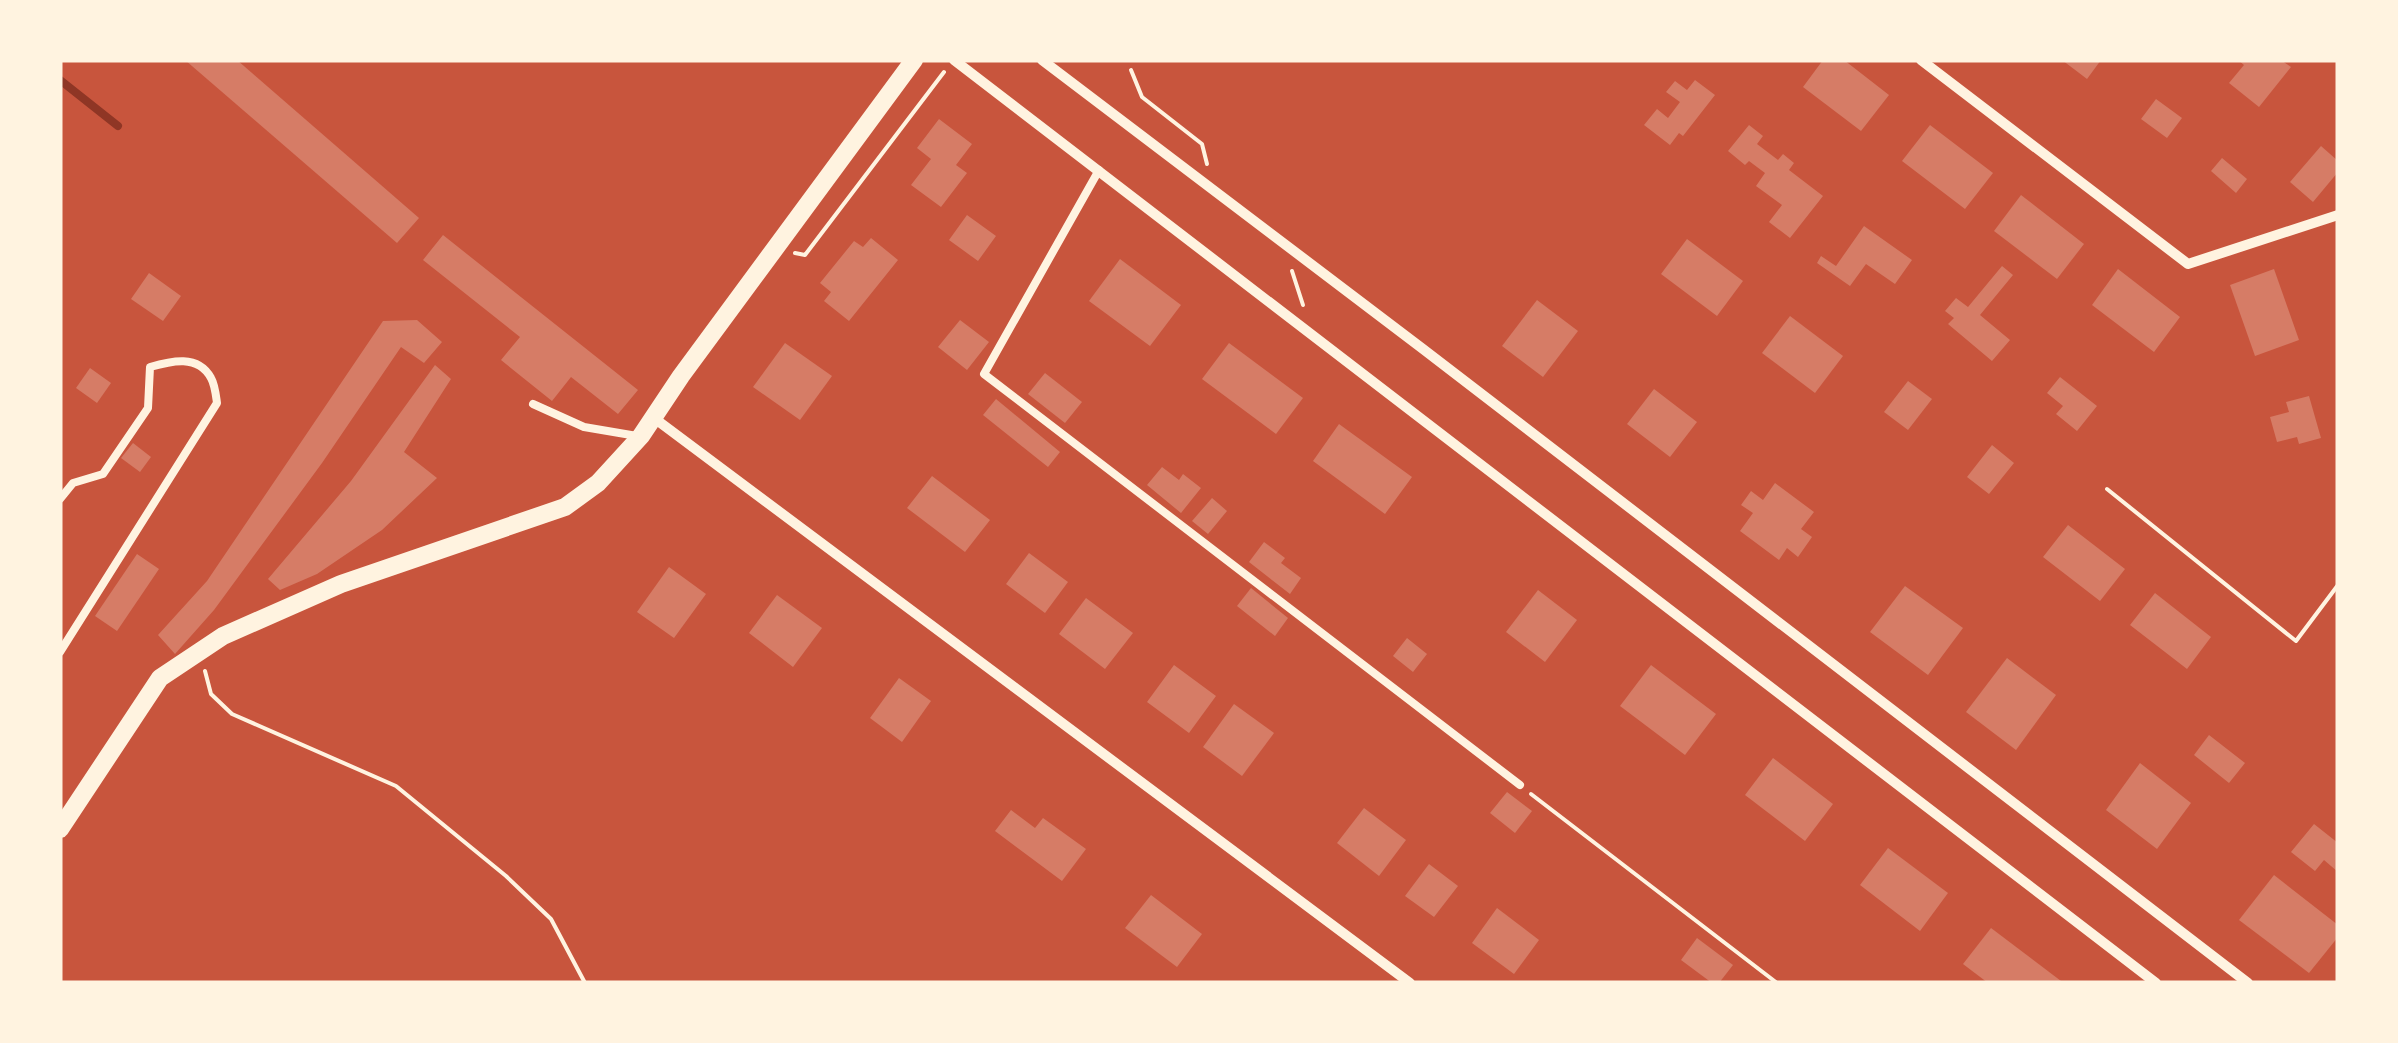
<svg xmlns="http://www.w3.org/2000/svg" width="2398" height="1043" font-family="Barlow,sans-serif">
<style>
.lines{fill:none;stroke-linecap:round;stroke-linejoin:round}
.stream{stroke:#8f3625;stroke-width:8}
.building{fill:#d67c66}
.path{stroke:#fff3e0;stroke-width:4}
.service{stroke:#fff3e0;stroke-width:8}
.minor{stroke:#fff3e0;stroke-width:10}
.tertiary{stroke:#fff3e0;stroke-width:18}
</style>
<rect width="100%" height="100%" fill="#c8553d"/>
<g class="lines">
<!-- stream -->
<polyline class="stream" points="60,80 118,126"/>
</g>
<!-- building -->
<g class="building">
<polygon points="185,60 237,60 419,218 397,243"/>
<polygon points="1823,60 1844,60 1889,95 1861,131 1803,87"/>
<polygon points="2062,60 2101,60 2087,79"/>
<polygon points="2238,60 2281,60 2291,67 2259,107 2229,83 2244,65"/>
<polygon points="1695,80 1715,95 1683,136 1679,133 1670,145 1644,125 1657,109 1668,118 1680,102 1666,92 1675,81 1687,90"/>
<polygon points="2156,99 2182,118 2167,138 2141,119"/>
<polygon points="939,119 972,144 956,165 967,173 941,207 911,185 931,159 917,148"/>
<polygon points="1749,125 1763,136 1757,144 1778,160 1783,154 1794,163 1789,170 1823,196 1790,238 1769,222 1782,205 1756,186 1765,173 1749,161 1745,165 1728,151"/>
<polygon points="1930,125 1993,173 1965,209 1902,161"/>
<polygon points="2321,146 2338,161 2338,172 2313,202 2290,182"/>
<polygon points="2222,158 2247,179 2236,193 2211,171"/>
<polygon points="2021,195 2084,244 2057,279 1994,231"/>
<polygon points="967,215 996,236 978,261 949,240"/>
<polygon points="1864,226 1912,260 1895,284 1866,264 1850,286 1817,263 1821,256 1836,266"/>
<polygon points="443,235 638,390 618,414 571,377 552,401 501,360 520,337 423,260"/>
<polygon points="871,238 898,260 849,321 824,301 831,292 820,283 854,241 863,247"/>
<polygon points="1687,239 1743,281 1717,316 1661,274"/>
<polygon points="1120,259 1181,305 1150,346 1089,301"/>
<polygon points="2002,266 2013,275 1980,315 2010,340 1992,361 1948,324 1954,318 1945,311 1956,298 1968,307"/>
<polygon points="2118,269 2180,317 2154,352 2092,305"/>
<polygon points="2274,269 2299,340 2255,356 2230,285"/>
<polygon points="149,273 181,296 163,321 131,299"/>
<polygon points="1537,300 1578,331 1543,377 1502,346"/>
<polygon points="1790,316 1843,356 1815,393 1762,353"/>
<polygon points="417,320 442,342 424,363 401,347 322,463 214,610 175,654 158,635 207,581 383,321"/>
<polygon points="960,320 989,342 967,370 938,347"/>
<polygon points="785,343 832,376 800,420 753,387"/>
<polygon points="1229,343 1303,398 1276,434 1202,379"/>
<polygon points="435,365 451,379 404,452 437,478 382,530 317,574 280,590 268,579 351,481"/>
<polygon points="90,368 111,383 97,403 76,388"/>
<polygon points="1045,373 1082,402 1065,423 1028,394"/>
<polygon points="2060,377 2097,406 2077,431 2056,414 2063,406 2047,393"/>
<polygon points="1908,381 1932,399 1908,430 1884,412"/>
<polygon points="1654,389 1697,422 1670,457 1627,424"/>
<polygon points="2309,396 2321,438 2299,444 2297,437 2277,442 2270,417 2289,412 2286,402"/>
<polygon points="996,399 1060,452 1048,467 983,415"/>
<polygon points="1339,424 1412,477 1385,514 1313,461"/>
<polygon points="133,443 151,457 140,472 121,458"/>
<polygon points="1992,445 2014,463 1989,494 1967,477"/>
<polygon points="1162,467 1179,480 1183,474 1201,488 1181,513 1147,485"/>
<polygon points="932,476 990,520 965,552 907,508"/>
<polygon points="1775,483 1814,512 1801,529 1812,537 1798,557 1787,548 1779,560 1740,531 1753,513 1741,505 1751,491 1763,500"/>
<polygon points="1212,498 1227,511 1208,534 1192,521"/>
<polygon points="2068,525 2125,569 2100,601 2043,557"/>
<polygon points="1264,542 1285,558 1281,563 1301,578 1290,594 1249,562"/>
<polygon points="1029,553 1068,582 1045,613 1006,584"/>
<polygon points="137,554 159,569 117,631 95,616"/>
<polygon points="669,567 706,594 674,638 637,612"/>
<polygon points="1905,586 1963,628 1928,675 1870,632"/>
<polygon points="1251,588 1288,618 1275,636 1237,606"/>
<polygon points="1538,590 1577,620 1545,662 1506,632"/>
<polygon points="2155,593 2211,637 2187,669 2130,625"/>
<polygon points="777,595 822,628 793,667 749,633"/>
<polygon points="1086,598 1133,633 1105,669 1059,634"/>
<polygon points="1407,638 1427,654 1413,672 1393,656"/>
<polygon points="2007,658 2056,695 2016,750 1966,712"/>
<polygon points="1174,665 1216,696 1189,733 1147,702"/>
<polygon points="1651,665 1716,714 1685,755 1620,706"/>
<polygon points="899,678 931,701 902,742 870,718"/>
<polygon points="1234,704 1274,733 1242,776 1203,747"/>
<polygon points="2209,735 2245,763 2229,783 2194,755"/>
<polygon points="1773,758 1833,804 1805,841 1745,795"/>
<polygon points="2140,763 2191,803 2157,849 2106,810"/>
<polygon points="1507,792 1532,811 1515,833 1490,813"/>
<polygon points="1364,808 1406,840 1379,876 1337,843"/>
<polygon points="1011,810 1035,828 1043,818 1086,849 1062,881 995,831"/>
<polygon points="2314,824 2338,843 2338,872 2324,860 2315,871 2291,852"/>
<polygon points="1888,848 1948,893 1920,931 1860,885"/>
<polygon points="1429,864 1458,886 1434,917 1405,896"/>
<polygon points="2274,875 2338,925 2338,937 2309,973 2239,920"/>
<polygon points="1151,895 1202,934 1177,967 1125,928"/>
<polygon points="1497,908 1539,940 1514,974 1472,943"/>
<polygon points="1991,928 2061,981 2059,983 1988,983 1963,964"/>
<polygon points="1697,938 1733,965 1719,983 1712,983 1681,960"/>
</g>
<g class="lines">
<!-- path -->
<g class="path">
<polyline points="1131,70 1142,97 1202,144 1207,164"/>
<polyline points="795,253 805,255 944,72"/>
<polyline points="1292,271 1303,305"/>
<polyline points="2107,489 2296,641 2338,585"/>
<polyline points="205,671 211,694 232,714 396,786 506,876 551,919 585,983"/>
<polyline points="1531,794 1777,983"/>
</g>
<!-- service -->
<g class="service">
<polyline points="1099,170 984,374 1520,785"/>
<polyline points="533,404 584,427 637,436"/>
<path d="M60,499L73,483L103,474L148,408L150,367C171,361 198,354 211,378C215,385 216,396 217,403L60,652"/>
</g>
<!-- minor -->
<g class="minor">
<polyline points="954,60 2156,983"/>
<polyline points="1042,60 1423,349 2248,983"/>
<polyline points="1921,60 2188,264 2338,215"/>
<polyline points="654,418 1410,983"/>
</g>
<!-- tertiary -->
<polyline class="tertiary" points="60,829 160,678 223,636 341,584 565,507 598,483 641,436 681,376 914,60"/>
</g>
<!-- border -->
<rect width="2398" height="1043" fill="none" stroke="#fff3e0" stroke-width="125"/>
</svg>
